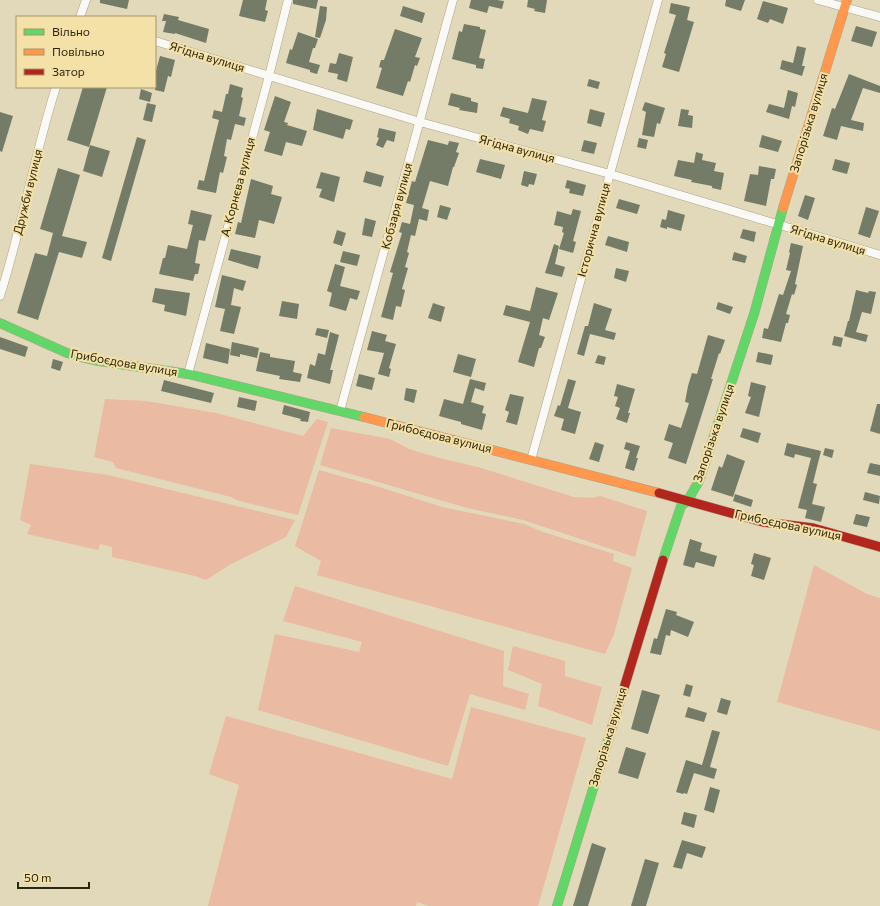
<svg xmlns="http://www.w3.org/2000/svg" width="880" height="906" font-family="Commissioner,sans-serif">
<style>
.green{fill:#eabaa2}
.building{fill:#747b67}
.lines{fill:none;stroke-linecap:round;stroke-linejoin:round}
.street-casing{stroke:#aaa38b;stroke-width:9}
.fast-casing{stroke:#aaa38b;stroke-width:10}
.slow-casing{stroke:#aaa38b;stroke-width:10}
.jam-casing{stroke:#aaa38b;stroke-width:10}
.street{stroke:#fbf9f5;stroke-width:8}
.fast{stroke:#63d668;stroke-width:9}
.slow{stroke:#ff974d;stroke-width:9}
.jam{stroke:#b3261e;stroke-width:9}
.labels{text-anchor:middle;stroke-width:4;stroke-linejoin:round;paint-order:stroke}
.street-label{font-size:12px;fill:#2d260f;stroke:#f4e1a8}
</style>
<rect width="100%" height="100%" fill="#e2d9ba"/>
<!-- green -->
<g class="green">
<polygon points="105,399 146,401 216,413 303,436 317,419 328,422 298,515 239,501 231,497 116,468 113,462 94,457"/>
<polygon points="331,428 390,439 409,449 439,458 478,467 574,497 593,498 600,496 647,511 635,557 523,520 467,508 320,465"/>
<polygon points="30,464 108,475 295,520 286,537 231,564 206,580 195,576 112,557 112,547 100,544 98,550 27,534 31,525 20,520"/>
<polygon points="319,470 376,486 442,507 524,524 543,532 614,554 613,561 632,568 614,634 605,654 317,575 321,561 295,546"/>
<polygon points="814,565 867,594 880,598 880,731 777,702"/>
<polygon points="295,586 504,651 503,686 529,694 525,710 470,694 448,766 258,710 275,634 359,652 362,642 283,621"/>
<polygon points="513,646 565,661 565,676 602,687 592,725 538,706 542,684 508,670"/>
<polygon points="471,707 586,738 538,906 429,906 417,902 416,906 208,906 239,785 209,774 226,716 452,779"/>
</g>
<!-- building -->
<g class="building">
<polygon points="100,0 129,0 127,9 100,3"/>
<polygon points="243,0 267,0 265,10 268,11 265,22 239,16"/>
<polygon points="293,0 318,0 316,9 293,4"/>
<polygon points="471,0 497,0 504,1 502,9 489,6 487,13 469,8"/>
<polygon points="528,0 547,0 545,13 534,11 535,9 527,7"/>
<polygon points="726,0 745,0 741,11 725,6"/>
<polygon points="763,1 788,8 783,24 770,19 768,23 757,19"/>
<polygon points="671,3 690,7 687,20 694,22 679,72 662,67 666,54 664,53 676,15 669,13"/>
<polygon points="320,6 327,7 326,20 320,38 315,37"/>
<polygon points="403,6 425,13 422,23 400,16"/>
<polygon points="164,14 179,17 178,20 209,29 206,43 175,33 175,34 163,32 166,21 162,21"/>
<polygon points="464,24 480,27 480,29 486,30 479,58 485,59 483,69 476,68 476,65 452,59 459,31 462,32"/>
<polygon points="856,26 877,32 872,47 851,41"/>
<polygon points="395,29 422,38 415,57 420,58 417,66 415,65 410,82 408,81 403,96 376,88 382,68 379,67 381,60 384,60"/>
<polygon points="298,32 318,39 315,48 313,48 309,62 320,65 317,74 310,72 310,70 286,63 290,49 292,50"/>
<polygon points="797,46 806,48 802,66 805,66 802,76 780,69 782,60 793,63"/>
<polygon points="339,53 353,57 347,82 337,79 338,74 328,72 330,63 336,64"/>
<polygon points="160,56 175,60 171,77 168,76 164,92 155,90 155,74"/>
<polygon points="849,74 880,86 880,93 863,88 851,120 864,123 863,131 841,126 837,140 823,136 832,108 835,109"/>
<polygon points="589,79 600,82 598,89 587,86"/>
<polygon points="230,84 243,88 241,97 243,98 239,116 246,118 244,126 235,124 231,140 227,139 224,156 227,157 223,173 220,172 216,193 197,189 199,180 204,181 219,120 212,118 214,110 222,112 226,94 228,94"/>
<polygon points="83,87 107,87 89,147 67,140"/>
<polygon points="141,89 152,93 150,102 139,99"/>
<polygon points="788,90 798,93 795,107 792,106 789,119 766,112 769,104 784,108"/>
<polygon points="451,93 471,98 471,101 478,103 477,113 459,110 460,108 448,105"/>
<polygon points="275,96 291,102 284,122 288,123 287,125 307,131 302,146 286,142 282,156 264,151 270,132 264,130"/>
<polygon points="532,98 547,101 542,120 546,121 543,132 530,129 528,134 518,130 519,126 509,123 510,119 500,116 503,107 528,113"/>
<polygon points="645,102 665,108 660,124 657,123 654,137 642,135 646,112 642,110"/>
<polygon points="147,103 156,105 152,122 143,120"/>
<polygon points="317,109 353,120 350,130 346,129 343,139 313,130"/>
<polygon points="590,109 605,113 601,127 587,123"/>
<polygon points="681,109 689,110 688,115 693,116 692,128 678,126"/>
<polygon points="0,112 13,116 2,152 0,151"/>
<polygon points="379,128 396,132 394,142 387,140 383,148 376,145 379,138 377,137"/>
<polygon points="762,135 782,141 778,152 759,147"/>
<polygon points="137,137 146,140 111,261 102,258"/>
<polygon points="639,138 648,140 646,149 637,147"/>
<polygon points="428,140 448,145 449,141 459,143 456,152 459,153 454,167 453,167 448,186 430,181 422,208 429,210 427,221 419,219 415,236 411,235 407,252 409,253 405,267 408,268 402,289 405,290 401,307 396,306 393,320 381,317 393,273 390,272 402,233 399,232 402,222 410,224 414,205 406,203 412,181 415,182"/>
<polygon points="584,140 597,143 594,154 581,151"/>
<polygon points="90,145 110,151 102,177 83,171"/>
<polygon points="696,152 703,154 702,160 716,163 714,171 724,173 721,190 712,188 712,186 691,182 692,180 674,176 678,160 694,163"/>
<polygon points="480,159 505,165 501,179 476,172"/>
<polygon points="835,159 850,163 847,174 832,170"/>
<polygon points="759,166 776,169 774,179 771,179 766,206 744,201 750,174 758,175"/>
<polygon points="58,168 80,175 62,236 87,242 82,258 59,252 38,320 17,313 35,253 47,256 53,233 40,229"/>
<polygon points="366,171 384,176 381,187 363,182"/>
<polygon points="524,171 537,174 534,185 529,184 528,187 521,185"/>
<polygon points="321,172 340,177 334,202 319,197 322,189 316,188"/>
<polygon points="251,179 273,186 271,194 282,197 274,224 259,220 255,238 235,234 238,222 241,223"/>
<polygon points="567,180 586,185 583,196 569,193 570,189 565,188"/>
<polygon points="805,195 815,198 808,220 798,216"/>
<polygon points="619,199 640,205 637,214 616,208"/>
<polygon points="440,205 451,208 447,220 437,217"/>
<polygon points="866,207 879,211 870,238 858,234"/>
<polygon points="573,209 581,211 573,241 576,242 573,253 559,249 564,233 562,232 563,227 554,225 557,211 571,215"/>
<polygon points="191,210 212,215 205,241 199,240 195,263 200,264 198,274 195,274 193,281 159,274 163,258 165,258 168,245 187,249 193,225 188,224"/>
<polygon points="668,210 685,215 681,231 667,227 667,229 660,227 662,219 666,220"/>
<polygon points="365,218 376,221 372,237 362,235"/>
<polygon points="743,229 756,232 754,242 740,238"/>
<polygon points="337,230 346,233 342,246 333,243"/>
<polygon points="608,236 629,242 627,252 605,245"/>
<polygon points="791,243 803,246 795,284 797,285 794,295 792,294 786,314 790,315 788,323 786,323 781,342 762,338 764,328 768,329 779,294 783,295 791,271 786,270 790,253 789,252"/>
<polygon points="554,244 559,246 555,264 565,267 562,277 545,273"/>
<polygon points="231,249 261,256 258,269 228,260"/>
<polygon points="343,251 360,255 357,266 340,262"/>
<polygon points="734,252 747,256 745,263 732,260"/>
<polygon points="335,264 345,267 340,286 360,291 357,300 350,298 346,311 329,306 332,293 327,291"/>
<polygon points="616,268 629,271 626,282 614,278"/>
<polygon points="222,275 246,281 243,291 234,288 231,305 241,307 234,334 220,331 225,309 215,307"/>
<polygon points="536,287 558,293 549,320 543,318 539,335 545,337 541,348 539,348 534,367 518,362 530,322 503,315 506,305 530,311"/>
<polygon points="155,288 190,293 186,316 164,311 165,305 152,302"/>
<polygon points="856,290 868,293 869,291 876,292 871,314 862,312 856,332 868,335 866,342 844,336 848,321 849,321"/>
<polygon points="282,301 299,304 297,319 279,316"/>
<polygon points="718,302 733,307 730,314 716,309"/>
<polygon points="433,303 445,307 441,322 428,318"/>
<polygon points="594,303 612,309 605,330 616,333 614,340 590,334 584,356 577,354 585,326 588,326"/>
<polygon points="317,328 329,330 327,338 315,335"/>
<polygon points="372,331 387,335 385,341 396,344 389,368 391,369 389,377 378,374 384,353 367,350"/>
<polygon points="330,332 339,335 330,370 333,370 330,384 307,378 310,364 315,366 318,353 325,355"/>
<polygon points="708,335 725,340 720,354 719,353 711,379 713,379 686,464 668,458 673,443 664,440 669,424 681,428 689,403 685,402 688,386 692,373 697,374"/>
<polygon points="834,336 843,338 841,347 832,345"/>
<polygon points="0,337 28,347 25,357 0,349"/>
<polygon points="232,342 259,348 257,358 240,354 240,357 230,355"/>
<polygon points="206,343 230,349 228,364 203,358"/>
<polygon points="260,352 270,354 270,357 295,361 293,372 302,374 300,382 279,379 280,376 256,371"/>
<polygon points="758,352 773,355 771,365 756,362"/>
<polygon points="458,354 476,359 471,377 453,372"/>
<polygon points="598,355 606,357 604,365 595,363"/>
<polygon points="53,359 63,362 60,371 51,368"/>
<polygon points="359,374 375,378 372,390 356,386"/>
<polygon points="470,379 486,383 484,391 475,388 471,402 484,406 482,413 486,414 482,430 461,424 461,422 439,416 444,399 463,404"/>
<polygon points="568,379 576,381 568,408 581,412 575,434 561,430 564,419 554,416 558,405 560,406"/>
<polygon points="164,380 214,393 211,403 161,391"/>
<polygon points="751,382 766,386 759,417 745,413 751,397 748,396"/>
<polygon points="617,384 635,389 628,413 630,413 627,423 616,419 620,408 615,406 618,397 614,396"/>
<polygon points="406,388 417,390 414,403 404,400"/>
<polygon points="510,394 524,397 517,425 506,422 509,412 505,410"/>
<polygon points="239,397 257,401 255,411 237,407"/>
<polygon points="877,404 880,404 880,434 870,431"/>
<polygon points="284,405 310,412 308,422 300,421 301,419 282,414"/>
<polygon points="743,428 761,433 758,443 740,437"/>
<polygon points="595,442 604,445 599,462 589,459"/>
<polygon points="626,442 640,446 636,458 638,458 634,471 625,468 630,451 624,449"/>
<polygon points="787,443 821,451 813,483 817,484 812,504 825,507 821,522 805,518 807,510 798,508 811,458 795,454 794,458 784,455"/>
<polygon points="825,448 834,450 832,458 823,455"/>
<polygon points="727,454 745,461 733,497 711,490 719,466 722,468"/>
<polygon points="870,463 880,465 880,476 867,473"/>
<polygon points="865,492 880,496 879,504 863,500"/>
<polygon points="735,494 753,500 751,507 733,501"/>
<polygon points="856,514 870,517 867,527 853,524"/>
<polygon points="690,539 702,543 700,551 717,556 714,567 696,562 694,568 683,565"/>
<polygon points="754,553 771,558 764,580 751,576 754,565 751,564"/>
<polygon points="666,609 677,612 676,615 694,622 688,637 671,630 670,636 666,635 661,655 650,653 654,638 657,639"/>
<polygon points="686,684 693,686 690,697 683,695"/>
<polygon points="642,690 660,695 648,734 631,729"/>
<polygon points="721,698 731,701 727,715 717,712"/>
<polygon points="688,707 707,713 704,722 685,717"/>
<polygon points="712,730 720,732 710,767 717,769 714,779 694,773 687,794 684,793 683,794 676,792 686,760 702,765"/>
<polygon points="626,747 646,753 638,779 618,773"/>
<polygon points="710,787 720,790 714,813 704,810"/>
<polygon points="684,812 697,815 694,828 681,824"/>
<polygon points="682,840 706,847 702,858 687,853 682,869 673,867"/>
<polygon points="592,843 606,848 588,906 573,906"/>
<polygon points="645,859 659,863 646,906 631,906"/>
</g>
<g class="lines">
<defs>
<g id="street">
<polyline points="818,0 880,17"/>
<polyline points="80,17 86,0"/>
<polyline points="155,41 420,122 610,174 880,255"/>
<path d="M0,296C22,227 34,156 56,87"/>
<polyline points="188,374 269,76 288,0"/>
<polyline points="340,411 453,0"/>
<polyline points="531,460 658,0"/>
</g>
<g id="fast">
<polyline points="0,323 67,353 81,357 99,361 188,374 364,417"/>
<polyline points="663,560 681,506 688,500 699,481 754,314 783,208"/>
<polyline points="557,906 613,724"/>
</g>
<g id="slow">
<polyline points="783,208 847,0"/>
<polyline points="364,417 659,493"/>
</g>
<g id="jam">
<polyline points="659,493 763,522 813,528 880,547"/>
<polyline points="613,724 663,560"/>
</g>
</defs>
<!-- street casing -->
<use href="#street" class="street-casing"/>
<!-- fast casing -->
<use href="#fast" class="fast-casing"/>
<!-- slow casing -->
<use href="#slow" class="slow-casing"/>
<!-- jam casing -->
<use href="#jam" class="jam-casing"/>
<!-- street -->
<use href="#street" class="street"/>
<!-- fast -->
<use href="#fast" class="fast"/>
<!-- slow -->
<use href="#slow" class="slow"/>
<!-- jam -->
<use href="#jam" class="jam"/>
</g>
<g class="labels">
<!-- street labels -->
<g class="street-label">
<text transform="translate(207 57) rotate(17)" y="4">Ягідна вулиця</text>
<text transform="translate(809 123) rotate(-73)" y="4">Запорізька вулиця</text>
<text transform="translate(517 149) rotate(15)" y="4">Ягідна вулиця</text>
<text transform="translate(238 187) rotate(-75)" y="4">А. Корнєва вулиця</text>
<text transform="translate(28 192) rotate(-76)" y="4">Дружби вулиця</text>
<text transform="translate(397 206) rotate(-75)" y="4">Кобзаря вулиця</text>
<text transform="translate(594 230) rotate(-75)" y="4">Історична вулиця</text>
<text transform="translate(828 240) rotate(17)" y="4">Ягідна вулиця</text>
<text transform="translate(124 363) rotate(10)" y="4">Грибоєдова вулиця</text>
<text transform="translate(714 433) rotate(-71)" y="4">Запорізька вулиця</text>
<text transform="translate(439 436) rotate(14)" y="4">Грибоєдова вулиця</text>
<text transform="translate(788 525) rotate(12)" y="4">Грибоєдова вулиця</text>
<text transform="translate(608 737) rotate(-73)" y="4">Запорізька вулиця</text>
</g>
</g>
<!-- legend -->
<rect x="16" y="16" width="140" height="72" fill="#f4e1a8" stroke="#a4966b"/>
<rect x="24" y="29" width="20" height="6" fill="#63d668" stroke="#a4966b"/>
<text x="52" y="36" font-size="12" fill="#2d260f">Вільно</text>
<rect x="24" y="49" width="20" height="6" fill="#ff974d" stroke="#a4966b"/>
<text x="52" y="56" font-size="12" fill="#2d260f">Повільно</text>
<rect x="24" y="69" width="20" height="6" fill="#b3261e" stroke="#a4966b"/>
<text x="52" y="76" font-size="12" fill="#2d260f">Затор</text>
<!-- scale -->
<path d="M18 882v6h71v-6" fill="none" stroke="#2d260f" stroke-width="2"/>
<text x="24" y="882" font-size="12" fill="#2d260f" stroke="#f4e1a8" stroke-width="3" paint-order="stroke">50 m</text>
</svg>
